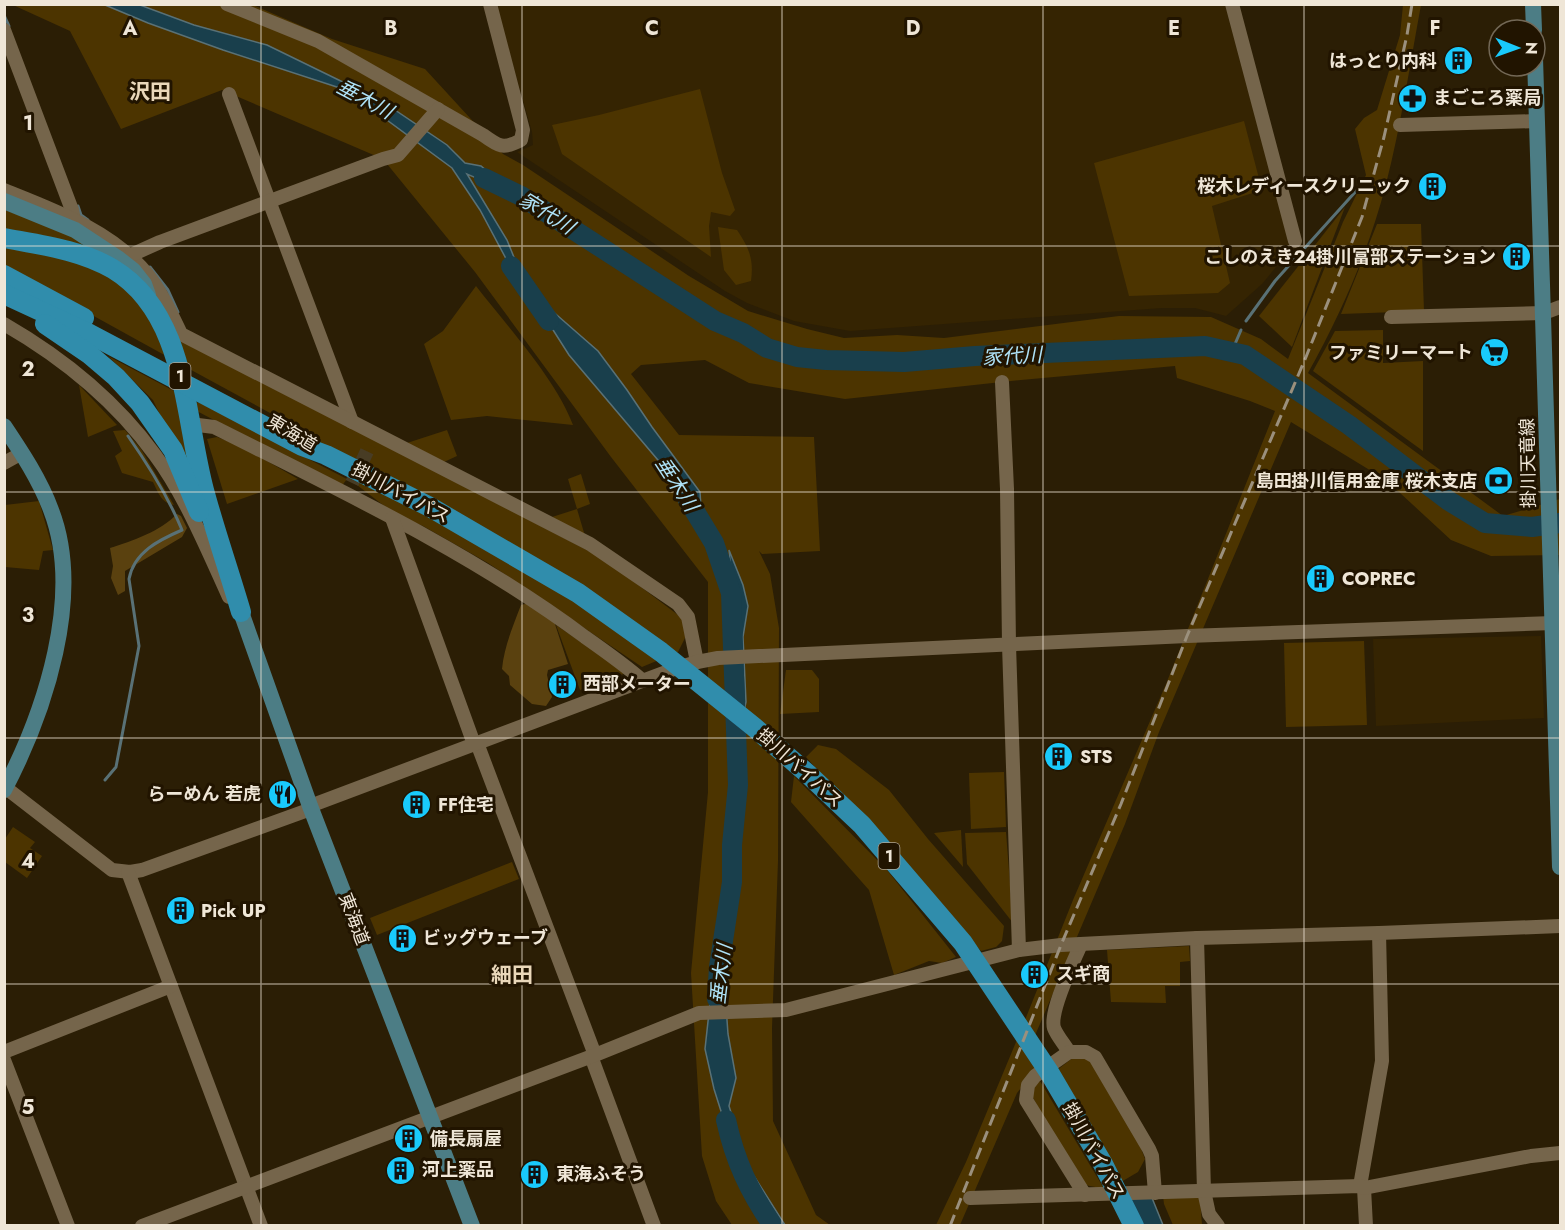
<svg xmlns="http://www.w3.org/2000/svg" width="1565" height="1230" font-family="Jost,'Noto Sans JP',sans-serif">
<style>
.built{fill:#352402}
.green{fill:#4c3400}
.forest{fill:#5a410f}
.water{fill:#193f4c;stroke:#597176;stroke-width:1.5}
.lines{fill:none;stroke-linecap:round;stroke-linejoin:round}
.stream{stroke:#597176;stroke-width:3}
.river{stroke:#193f4c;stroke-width:20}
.minor-tunnel{stroke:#483c24;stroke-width:14;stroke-dasharray:14 7;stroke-linecap:butt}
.minor{stroke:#75654b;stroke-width:14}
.major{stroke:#4c7d85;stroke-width:16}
.highway{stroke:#308dac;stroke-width:20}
.rail{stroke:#9b907d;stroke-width:3;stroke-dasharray:12 6;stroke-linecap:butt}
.grid{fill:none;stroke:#efe6d7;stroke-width:1.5;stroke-opacity:0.55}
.labels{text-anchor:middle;stroke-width:6;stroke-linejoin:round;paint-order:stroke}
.shield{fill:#211400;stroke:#b1a796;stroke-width:1.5}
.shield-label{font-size:16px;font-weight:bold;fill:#efe6d7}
.poi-label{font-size:18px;font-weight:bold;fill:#efe6d7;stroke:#211400;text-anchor:start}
.street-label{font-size:18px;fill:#efe6d7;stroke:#211400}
.water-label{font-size:20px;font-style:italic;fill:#aee2f7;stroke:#211400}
.quarter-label{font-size:21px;font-weight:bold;fill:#ead8ba;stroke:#211400}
.grid-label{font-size:20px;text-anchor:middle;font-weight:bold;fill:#efe6d7;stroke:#211400;stroke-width:6;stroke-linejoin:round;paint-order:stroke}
</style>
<rect width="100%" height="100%" fill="#2b1e05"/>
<!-- built -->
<g class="built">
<polygon points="496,5 1225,5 1291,249 1262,284 1226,316 1195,308 1162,308 850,331 794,321 747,303 725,291 517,152 533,145 532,132"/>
<polygon points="1541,636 1544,718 1376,726 1373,639"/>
</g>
<!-- green -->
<g class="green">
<path d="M13,5H253L332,39L425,69L503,154L523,165L689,276L748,311L807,329L844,338L897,335L944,338L1119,316L1211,317L1261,339L1288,359L1343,222L1366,175L1355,129L1364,118L1377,110L1400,35L1403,5H1421C1410,64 1401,125 1386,184C1369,250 1341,314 1308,373L1503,516L1560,499V555L1491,556L1451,540L1386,480L1291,422L1159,732L1125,824L1031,1045L1037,1068L1017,1093L960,1225H936L966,1162L1021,1030L1073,900L1166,684L1275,411L1250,401L1177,378L1175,366L1021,380L845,399L749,383L705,360L641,365L631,374L679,435L814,437L820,551L762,554L759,551L770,574L779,628L778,861L772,1028L773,1121L816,1215L830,1225H732L716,1201L702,1156L691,973L708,792V582L611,457L475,272L383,159L222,90L121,129L70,31Z"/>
<polygon points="700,89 722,173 735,210 730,216 711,212 709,226 711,257 562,154 552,125 599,115"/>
<polygon points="1244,121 1262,190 1212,206 1230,283 1218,293 1129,296 1094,163"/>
<polygon points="1345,207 1292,347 1259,316"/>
<polygon points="5,210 68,232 88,248 5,230"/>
<polygon points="1377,224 1421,224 1424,311 1341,314"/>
<path d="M718,227L737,230C749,248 754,259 751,281L736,285L724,270Z"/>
<polygon points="4,242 52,254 112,275 148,310 168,357 5,267"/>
<path d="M476,286C507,326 556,379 573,425L487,416L451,420L424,344L443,331Z"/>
<polygon points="1383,330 1383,363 1423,361 1423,451 1313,371 1335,331"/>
<polygon points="179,336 604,559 682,618 687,634 678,652 642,667 488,563 423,526 396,515 353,482 328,449 303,431 182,365"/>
<polygon points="108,356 176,392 206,513 153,400"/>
<polygon points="79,385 117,425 88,437"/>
<polygon points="195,402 200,403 347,479 341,487 193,409"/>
<path d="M125,430L141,449L174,505C161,503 158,492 153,482L122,473L115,456L122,451L113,431Z"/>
<polygon points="447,430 457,456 444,462 407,443"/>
<polygon points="217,437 243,447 298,479 227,504 207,439"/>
<polygon points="581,474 590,504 577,509 585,536 552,517 577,509 568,479"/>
<polygon points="39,501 53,550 43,551 39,570 5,567 5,505"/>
<polygon points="556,625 626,673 580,690"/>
<polygon points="1364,641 1367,725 1286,727 1284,643"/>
<polygon points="786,670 812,670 819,679 819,712 780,714"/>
<polygon points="818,745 836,749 889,790 928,839 1004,926 1002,941 996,947 981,951 806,757"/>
<polygon points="1004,772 1006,827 971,829 969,773"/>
<polygon points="794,776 887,870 956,957 942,963 929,961 894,975 869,890 791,802"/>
<polygon points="13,827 35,842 30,848 42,856 27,878 5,862 5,839"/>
<polygon points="961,830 963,867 934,833"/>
<polygon points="1006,832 1013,923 967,864 965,833"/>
<polygon points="512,862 519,879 377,935 370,918"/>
<polygon points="1189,946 1190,961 1180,962 1180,986 1165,986 1166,1003 1111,1002 1107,950"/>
<polygon points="1075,1056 1091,1059 1137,1138 1145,1159 1138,1172 1121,1182 1056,1071"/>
<path d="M1040,1081L1103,1187C1092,1187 1086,1187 1078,1179L1031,1094L1033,1085Z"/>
<polygon points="1163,1196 1200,1196 1202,1225 1173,1225 1164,1204"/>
</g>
<!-- forest -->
<g class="forest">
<path d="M177,514L181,516L187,528L182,537L125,571V591L118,595L111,578L113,566L110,548C132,541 161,531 177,514Z"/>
<path d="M529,603L553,618L568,664L548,670L547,675L552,697L546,706L532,704L510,685L509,676L502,669C504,647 513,626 521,605Z"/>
</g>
<!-- water -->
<g class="water">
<polygon points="105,5 140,5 194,25 267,45 351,86 374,96 447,145 465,163 481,166 514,194 467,174 507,240 526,287 511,268 480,210 452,168 346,90 223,50 148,23"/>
<polygon points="534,300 550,309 598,351 627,390 652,427 700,492 702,523 689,508 674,479 569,355"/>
<polygon points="729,550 743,585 748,606 743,637 746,702 739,735 734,598"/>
<polygon points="723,964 728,1034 736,1078 729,1106 747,1165 785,1225 772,1225 754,1199 732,1146 714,1089 705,1049 711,994"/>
<polygon points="1125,1193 1150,1193 1163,1225 1141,1225"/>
</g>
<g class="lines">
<!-- stream -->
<g class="stream">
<polyline points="4,15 9,26"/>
<polyline points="78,206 81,215 88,220"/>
<polyline points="150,267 168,290 178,312"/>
<polyline points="1246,321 1275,281 1357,190"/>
<polyline points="1232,351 1241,330"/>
<path d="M105,780L116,767L139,646L129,579C134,552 159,540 182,530C168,496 149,466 128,436"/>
</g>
<!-- river -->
<g class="river">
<polyline points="484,178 521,196 715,321 743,333 767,348 797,357 826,360 904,362 975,356 1205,346 1245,355 1349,425 1449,501 1485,523 1532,527 1560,523"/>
<polyline points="511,266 549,321"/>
<polyline points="688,500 714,543 731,593 738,785 732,845 732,882 719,967 717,999"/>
<path d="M726,1120C735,1161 749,1191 773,1226"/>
</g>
<!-- minor-tunnel -->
<polyline class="minor-tunnel" points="352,483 370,445"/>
<!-- minor -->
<g class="minor">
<path d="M227,4L318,41L483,135C498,146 503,150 521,140L523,130L490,4"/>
<polyline points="1232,4 1295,241"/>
<polyline points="4,30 72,210 74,220"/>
<polyline points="229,94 352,422"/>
<polyline points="1400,125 1537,121"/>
<path d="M4,190C54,210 112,231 147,274C161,291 171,313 181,334L590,544L678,604L688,617L697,662"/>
<polyline points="129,256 160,242 383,159 398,155 438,109"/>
<polyline points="1391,317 1544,313 1560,307"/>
<path d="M4,324C63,358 115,400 155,455C185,495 208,551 229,597"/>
<polyline points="1002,382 1007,489 1009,645 1019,950"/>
<path d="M190,424L214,427C341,491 471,552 585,637C605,651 625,665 643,681"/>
<polyline points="4,463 22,453"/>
<polyline points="392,518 474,744"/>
<polyline points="477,743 595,1055"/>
<polyline points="6,788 112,870 130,872 142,870 311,809"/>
<polyline points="310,806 674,669 697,662 718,658 1187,636 1553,623 1560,620"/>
<polyline points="128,872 261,1226"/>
<polyline points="1197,938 1204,1191 1209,1214 1218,1226"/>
<polyline points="4,1052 171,986"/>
<path d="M1069,1052C1065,1045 1057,1036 1054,1028C1049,1011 1074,961 1081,944"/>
<polyline points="591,1056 654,1226"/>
<polyline points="4,1060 68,1226"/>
<polyline points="1360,1186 1382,1061 1379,933"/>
<polyline points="1364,1188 1366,1226"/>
<polyline points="1085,1195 1026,1100 1028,1085 1035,1076 1069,1052 1086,1052 1095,1057 1149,1149 1152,1156 1155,1193"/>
<polyline points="970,1198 1360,1186 1364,1188 1531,1156 1560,1153"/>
<polyline points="142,1226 595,1055 699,1013 786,1010 1019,950 1061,945 1197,938 1379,933 1560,926"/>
</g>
<!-- major -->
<g class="major">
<polyline points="1533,4 1534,30"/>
<polyline points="1535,58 1560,867"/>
<polyline points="4,201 75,230 119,259 133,270 144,284 148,295"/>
<path d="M4,426C22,453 40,480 51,510C84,595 45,712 4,790"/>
<polyline points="241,612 310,806 472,1226"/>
</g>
<!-- highway -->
<g class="highway">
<path d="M4,238C41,245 81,250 113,269C187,314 184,416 204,490C215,531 229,571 241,612"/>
<polyline points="4,275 84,318"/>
<polyline points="4,294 88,333 302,446 326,455 430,507 578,593 661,652 754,727 809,775 862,825 963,943 1049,1072 1103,1164 1134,1226"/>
<polyline points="45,324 89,354 116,377 140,403 173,450 199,512"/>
</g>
<!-- rail -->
<polyline class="rail" points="950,1226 1061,945 1121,804 1187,636 1306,357 1362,217 1384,137 1407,35 1412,4"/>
</g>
<!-- grid -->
<path class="grid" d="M261,4V1226M522,4V1226M782,4V1226M1043,4V1226M1304,4V1226M4,246H1560M4,492H1560M4,738H1560M4,984H1560"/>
<!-- icons -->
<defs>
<symbol id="building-disc" viewBox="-11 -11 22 22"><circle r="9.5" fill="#19cafc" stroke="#211400"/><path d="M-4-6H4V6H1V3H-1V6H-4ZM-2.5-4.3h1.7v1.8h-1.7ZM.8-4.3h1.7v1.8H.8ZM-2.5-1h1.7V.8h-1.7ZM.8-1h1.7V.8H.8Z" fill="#111"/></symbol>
<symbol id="pharmacy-disc" viewBox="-11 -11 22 22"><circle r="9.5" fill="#19cafc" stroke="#211400"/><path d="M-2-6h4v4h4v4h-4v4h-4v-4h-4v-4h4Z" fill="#111"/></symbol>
<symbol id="supermarket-disc" viewBox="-11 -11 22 22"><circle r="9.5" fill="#19cafc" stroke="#211400"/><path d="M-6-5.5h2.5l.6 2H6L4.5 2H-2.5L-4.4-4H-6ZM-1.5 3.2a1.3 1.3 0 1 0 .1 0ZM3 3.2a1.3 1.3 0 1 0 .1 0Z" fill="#111"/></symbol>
<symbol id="bank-disc" viewBox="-11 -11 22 22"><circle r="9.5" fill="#19cafc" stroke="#211400"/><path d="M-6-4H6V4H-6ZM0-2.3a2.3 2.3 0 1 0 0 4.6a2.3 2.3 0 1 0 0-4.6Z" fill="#111"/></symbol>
<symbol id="restaurant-disc" viewBox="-11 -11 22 22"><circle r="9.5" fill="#19cafc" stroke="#211400"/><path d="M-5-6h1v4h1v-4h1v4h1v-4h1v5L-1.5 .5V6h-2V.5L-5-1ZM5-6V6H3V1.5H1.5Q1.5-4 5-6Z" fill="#111"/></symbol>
</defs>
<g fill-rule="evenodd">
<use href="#building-disc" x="1442" y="44" width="33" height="33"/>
<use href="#pharmacy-disc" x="1396" y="82" width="33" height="33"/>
<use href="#building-disc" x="1416" y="170" width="33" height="33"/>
<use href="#building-disc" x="1500" y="240" width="33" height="33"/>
<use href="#supermarket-disc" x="1478" y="336" width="33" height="33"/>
<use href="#bank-disc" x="1482" y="464" width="33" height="33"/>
<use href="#building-disc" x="1304" y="562" width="33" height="33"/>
<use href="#building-disc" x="546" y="668" width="33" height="33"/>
<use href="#building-disc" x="1042" y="740" width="33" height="33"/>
<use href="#restaurant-disc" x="266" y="778" width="33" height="33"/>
<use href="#building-disc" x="400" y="788" width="33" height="33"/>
<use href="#building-disc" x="164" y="894" width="33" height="33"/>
<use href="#building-disc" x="386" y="922" width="33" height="33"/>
<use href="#building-disc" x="1018" y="958" width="33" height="33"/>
<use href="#building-disc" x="392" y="1122" width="33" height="33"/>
<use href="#building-disc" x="384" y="1154" width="33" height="33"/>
<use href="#building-disc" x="518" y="1158" width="33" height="33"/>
</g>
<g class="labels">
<!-- shield labels -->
<g class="shield">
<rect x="169.5" y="363" width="21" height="26" rx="4.5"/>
<rect x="878.5" y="843" width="21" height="26" rx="4.5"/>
</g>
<g class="shield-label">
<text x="180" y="382">1</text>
<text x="889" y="862">1</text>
</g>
<!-- poi labels -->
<g class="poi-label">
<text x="1437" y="67" text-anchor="end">はっとり内科</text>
<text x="1433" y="104">まごころ薬局</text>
<text x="1411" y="192" text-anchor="end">桜木レディースクリニック</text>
<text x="1496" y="263" text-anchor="end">こしのえき２４掛川富部ステーション</text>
<text x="1473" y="359" text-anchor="end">ファミリーマート</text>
<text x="1477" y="487" text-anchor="end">島田掛川信用金庫 桜木支店</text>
<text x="1342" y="585">COPREC</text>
<text x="583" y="690">西部メーター</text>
<text x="1080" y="763">STS</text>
<text x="261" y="800" text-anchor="end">らーめん 若虎</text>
<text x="438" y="811">FF住宅</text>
<text x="201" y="917">Pick UP</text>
<text x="423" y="944">ビッグウェーブ</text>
<text x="1056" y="980">スギ商</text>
<text x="430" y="1145">備長扇屋</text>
<text x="422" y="1176">河上薬品</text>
<text x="556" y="1180">東海ふそう</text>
</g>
<!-- street labels -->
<g class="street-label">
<text transform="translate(292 433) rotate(31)" y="6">東海道</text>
<text transform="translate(1528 463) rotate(-91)" y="6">掛川天竜線</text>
<text transform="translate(401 493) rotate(28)" y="6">掛川バイパス</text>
<text transform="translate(800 768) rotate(42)" y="6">掛川バイパス</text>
<text transform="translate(354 919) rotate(69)" y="6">東海道</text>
<text transform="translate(1094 1151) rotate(61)" y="6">掛川バイパス</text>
</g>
<!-- water labels -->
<g class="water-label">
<text transform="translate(365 99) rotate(28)" y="7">垂木川</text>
<text transform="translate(547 213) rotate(32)" y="7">家代川</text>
<text transform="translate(1012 356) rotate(-3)" y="7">家代川</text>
<text transform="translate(677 484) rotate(57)" y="7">垂木川</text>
<text transform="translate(721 974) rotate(-83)" y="7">垂木川</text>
</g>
<!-- quarter labels -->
<g class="quarter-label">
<text x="150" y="99">沢田</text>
<text x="512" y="982">細田</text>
</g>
</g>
<g class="grid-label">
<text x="130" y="35">A</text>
<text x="391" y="35">B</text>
<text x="652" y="35">C</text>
<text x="913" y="35">D</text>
<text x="1174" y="35">E</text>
<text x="1435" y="35">F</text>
<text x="28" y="130">1</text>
<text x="28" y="376">2</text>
<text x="28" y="622">3</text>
<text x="28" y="868">4</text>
<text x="28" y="1114">5</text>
</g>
<!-- border -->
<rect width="1565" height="1230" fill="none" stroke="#efe6d7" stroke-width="12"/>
<!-- north arrow -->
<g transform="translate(1517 48) rotate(91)"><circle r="28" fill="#211400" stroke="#736856" stroke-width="1.5"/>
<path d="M0-4.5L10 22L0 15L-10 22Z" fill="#19cafc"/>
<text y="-9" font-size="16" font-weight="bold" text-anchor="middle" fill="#efe6d7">N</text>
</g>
</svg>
